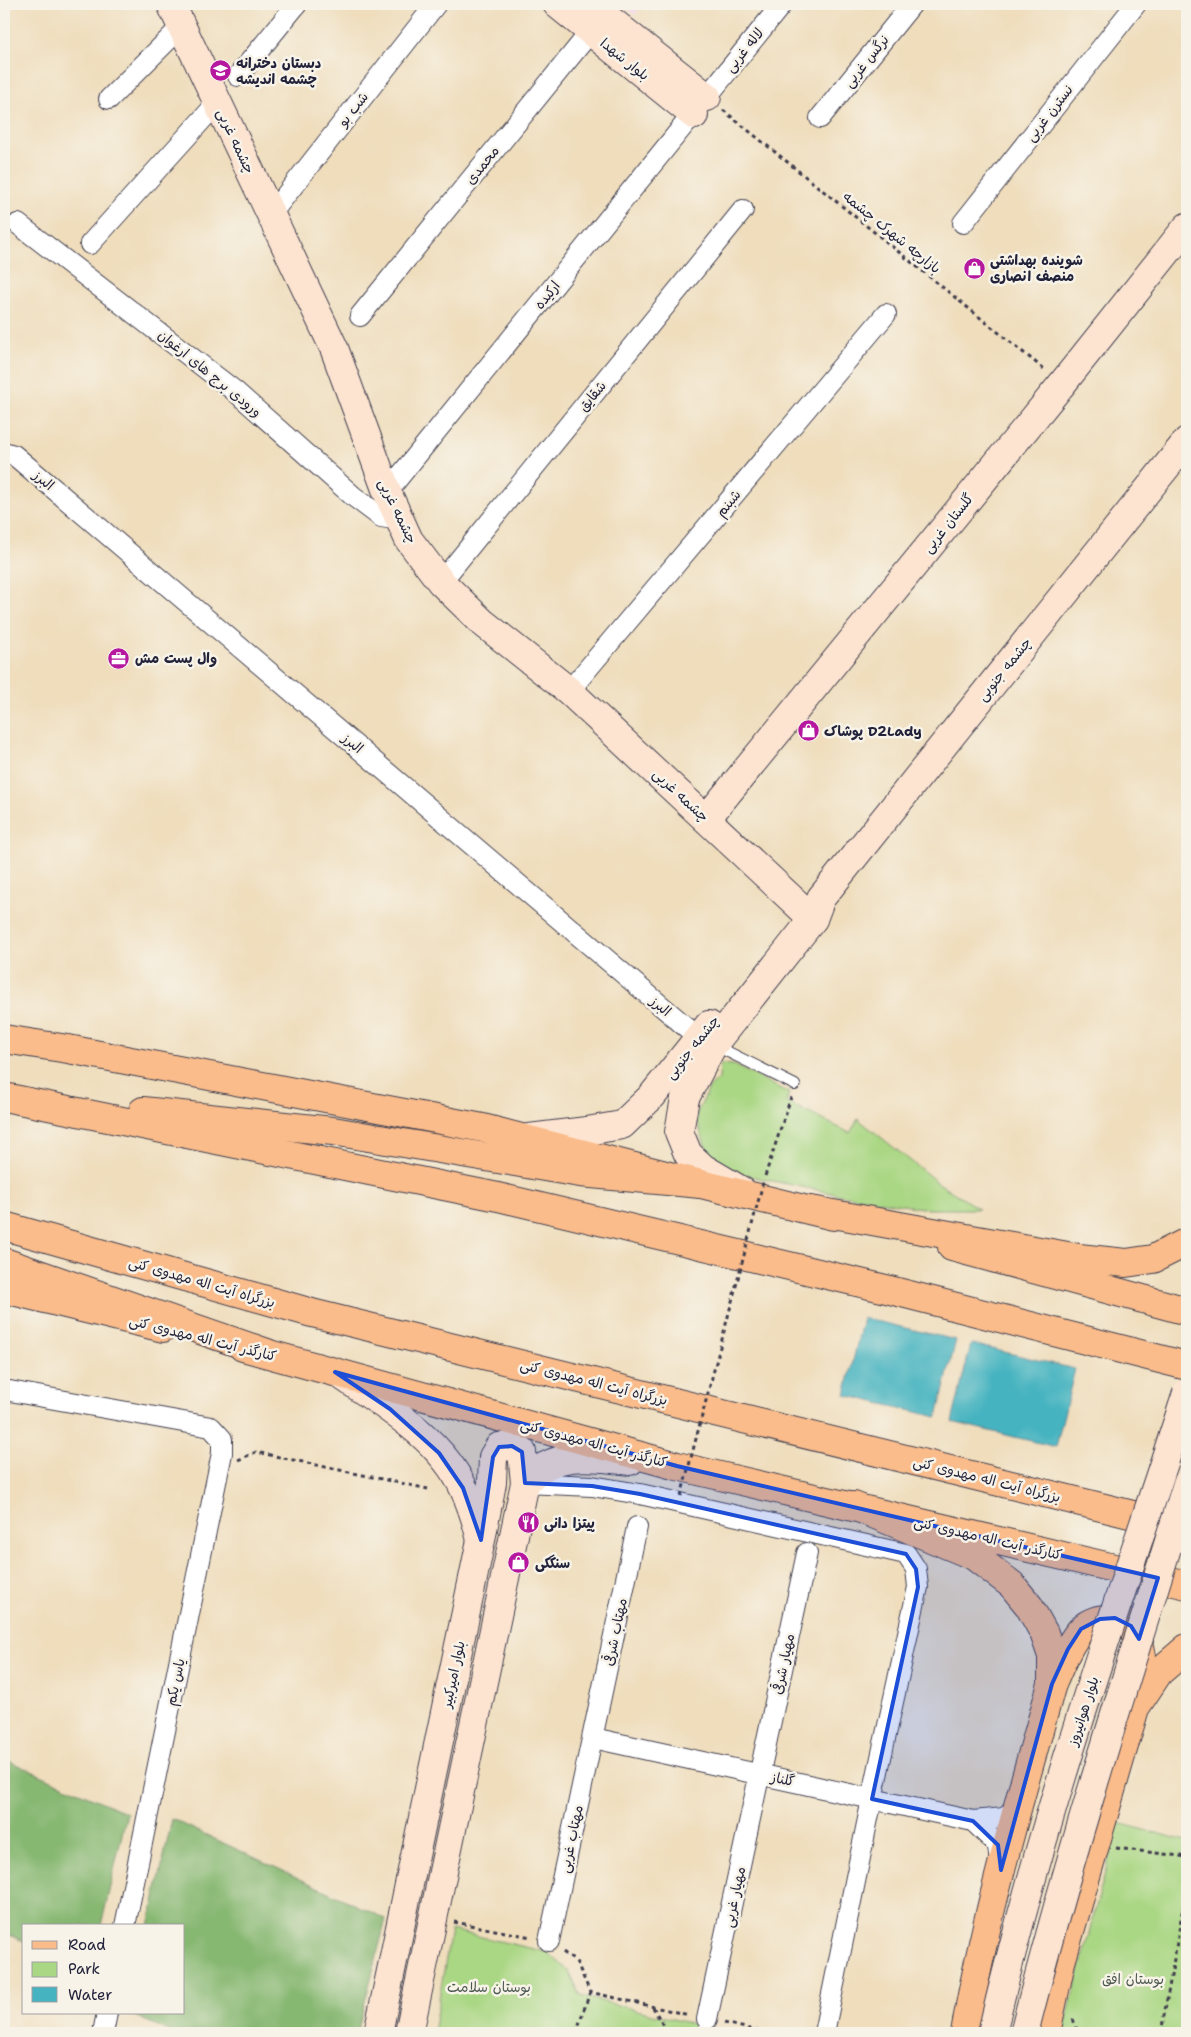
<svg xmlns="http://www.w3.org/2000/svg" width="1191" height="2037" font-family="'Shantell Sans','Playpen Sans Arabic',sans-serif">
<style>
.built{fill:#f1d0e3}
.green{fill:#aad784;stroke:#667c60}
.forest{fill:#87b872;stroke:#546d56}
.water{fill:#45b3c0;stroke:#346a7e}
.lines{fill:none;stroke-linecap:round;stroke-linejoin:round}
.lane-casing{stroke:#413e4e;stroke-width:12}
.street-casing{stroke:#413e4e;stroke-width:22}
.secondary-casing{stroke:#413e4e;stroke-width:30}
.primary-casing{stroke:#413e4e;stroke-width:30}
.highway-casing{stroke:#413e4e;stroke-width:30}
.path{stroke:#413e4e;stroke-width:3;stroke-dasharray:4 4;stroke-linecap:butt}
.lane{stroke:#fff;stroke-width:10}
.street{stroke:#fff;stroke-width:20}
.secondary{stroke:#fde4d1;stroke-width:28}
.primary{stroke:#fabc8b;stroke-width:28}
.highway{stroke:#fabc8b;stroke-width:28}
.secondary-bridge-casing{stroke:#413e4e;stroke-width:30;stroke-linecap:butt}
.path-bridge{stroke:#413e4e;stroke-width:3;stroke-dasharray:4 4;stroke-linecap:butt}
.secondary-bridge{stroke:#fde4d1;stroke-width:28}
.marked{fill:#1d4ed8;fill-opacity:0.2;stroke:#1d4ed8;stroke-width:4;stroke-linejoin:round}
.labels{text-anchor:middle;stroke-width:5;stroke-linejoin:round;paint-order:stroke}
.street-label{font-size:14px;fill:#22223b;stroke:#f7f3e8}
.poi-label{font-size:14px;font-weight:bold;fill:#22223b;stroke:#f7f3e8;text-anchor:start}
.park-label{font-size:14px;fill:#4b5851;stroke:#f7f3e8}
</style>
<rect width="100%" height="100%" fill="#f7f3e8"/>
<filter id="ink" filterUnits="userSpaceOnUse"><feTurbulence type="fractalNoise" baseFrequency=".02" numOctaves="2"/><feDisplacementMap in="SourceGraphic" scale="10" xChannelSelector="R" yChannelSelector="G"/><feConvolveMatrix kernelMatrix="1 2 1 2 8 2 1 2 1" color-interpolation-filters="sRGB"/></filter>
<filter id="wash" filterUnits="userSpaceOnUse"><feTurbulence type="fractalNoise" baseFrequency=".0096" numOctaves="4" result="noise"/><feDisplacementMap in="SourceGraphic" scale="20" xChannelSelector="R" yChannelSelector="G"/><feGaussianBlur stdDeviation="1.12" result="paint"/><feColorMatrix in="noise" values="0 0 0 0 0 0 0 0 0 0 0 0 0 0 0 0 0 1.4 0 .05"/><feComposite in="paint" operator="in"/></filter>
<g filter="url(#wash)">
<rect width="100%" height="100%" fill="#efddbc"/>
<!-- built -->
<polygon class="built" points="621,4 643,4 635,15"/>
<!-- green -->
<g class="green">
<polygon points="720,1064 734,1065 789,1093 786,1102 850,1133 858,1119 937,1182 979,1209 928,1209 841,1195 744,1175 717,1161 707,1151 697,1121 697,1113 710,1087 719,1079"/>
<polygon points="1118,1823 1187,1841 1187,2033 1063,2033"/>
<polygon points="451,1930 547,1952 568,1970 581,1996 729,2033 433,2033"/>
</g>
<!-- forest -->
<g class="forest">
<polygon points="4,1759 127,1813 101,1926 24,1926 24,1942 4,1932"/>
<polygon points="172,1819 386,1919 357,2033 174,2033 130,2014 184,2013 184,1926 149,1926"/>
</g>
<!-- water -->
<g class="water">
<polygon points="863,1318 956,1340 937,1417 845,1395"/>
<polygon points="971,1344 1075,1369 1056,1447 952,1422"/>
</g>
</g>
<g filter="url(#ink)">
<g class="lines">
<defs>
<polyline id="lane" points="714,1045 795,1085"/>
<g id="street">
<polyline points="238,76 297,4"/>
<polyline points="109,99 182,26"/>
<polyline points="820,118 912,4"/>
<polyline points="271,214 436,4"/>
<polyline points="963,223 1136,4"/>
<polyline points="18,224 236,392 353,496 381,517 400,520"/>
<polyline points="90,244 218,102"/>
<polyline points="360,316 600,20"/>
<polyline points="4,452 14,455 699,1038"/>
<polyline points="387,492 782,4"/>
<polyline points="441,582 743,210"/>
<polyline points="569,691 886,314"/>
<polyline points="4,1390 211,1427 222,1439 222,1453 125,1926"/>
<polyline points="525,1483 592,1486 640,1494 906,1554 916,1569 918,1587 872,1799 824,2033"/>
<polyline points="593,1738 973,1821 1004,1818 1017,1809"/>
<polyline points="973,1821 998,1845 1000,1866"/>
<polyline points="549,1941 637,1527"/>
<polyline points="707,2019 807,1553"/>
<polyline points="103,2033 107,2013"/>
</g>
<g id="secondary">
<polyline points="171,4 334,348 387,492 409,540 441,582 482,622 569,691 813,919"/>
<polyline points="557,4 694,115"/>
<polyline points="590,4 707,97"/>
<polyline points="707,818 1062,384 1187,227"/>
<polyline points="529,1138 587,1131 622,1125 652,1096 709,1025"/>
<polyline points="742,1191 703,1168 688,1154 679,1132 685,1098 713,1045 813,919 821,898 1187,441"/>
<path d="M341,1375C385,1406 440,1438 464,1489C471,1504 476,1520 480,1536"/>
<polyline points="378,2033 481,1540 492,1483 493,1457 499,1447 512,1446 522,1452 525,1483"/>
<path d="M409,2033L525,1483C552,1450 592,1456 630,1461"/>
</g>
<g id="primary">
<polyline points="4,1039 68,1049 483,1128 701,1184 833,1216"/>
<polyline points="952,1247 1187,1311"/>
<polyline points="4,1289 163,1328"/>
<polyline points="243,1347 677,1466 1187,1585"/>
</g>
<g id="highway">
<polyline points="4,1097 498,1197 886,1289 1187,1366"/>
<polyline points="143,1111 333,1131 580,1173 701,1184"/>
<polyline points="811,1210 983,1241 1079,1258 1126,1263 1153,1259 1187,1242"/>
<polyline points="4,1226 312,1313 1170,1524"/>
<polyline points="4,1262 267,1353"/>
<path d="M854,1506L974,1556L1012,1585L1029,1606L1044,1633L1052,1656V1684C1020,1799 985,1915 965,2033"/>
<path d="M1053,1682C1061,1664 1068,1645 1080,1631C1092,1617 1120,1613 1132,1628C1139,1637 1140,1646 1142,1657"/>
<polyline points="1046,2033 1061,1962 1135,1708 1159,1672 1187,1648"/>
</g>
</defs>
<!-- lane casing -->
<use href="#lane" class="lane-casing"/>
<!-- street casing -->
<use href="#street" class="street-casing"/>
<!-- secondary casing -->
<use href="#secondary" class="secondary-casing"/>
<!-- primary casing -->
<use href="#primary" class="primary-casing"/>
<!-- highway casing -->
<use href="#highway" class="highway-casing"/>
<!-- path -->
<g class="path">
<polyline points="723,110 1045,370"/>
<polyline points="765,1176 791,1097"/>
<polyline points="238,1460 256,1452 428,1489"/>
<polyline points="1116,1848 1187,1857"/>
<polyline points="454,1922 531,1937"/>
<polyline points="563,1952 577,1963 590,1992 689,2015"/>
<polyline points="653,2007 667,2033"/>
<polyline points="1073,2019 1078,2033"/>
<polyline points="724,2023 767,2033"/>
<polyline points="576,2033 590,1992"/>
<polyline points="1161,2033 1187,1885"/>
</g>
<!-- lane -->
<use href="#lane" class="lane"/>
<!-- street -->
<use href="#street" class="street"/>
<!-- secondary -->
<use href="#secondary" class="secondary"/>
<!-- primary -->
<use href="#primary" class="primary"/>
<!-- highway -->
<use href="#highway" class="highway"/>
<defs>
<g id="secondary-bridge">
<path d="M992,2033C1042,1816 1118,1605 1187,1393"/>
<path d="M1024,2033C1071,1848 1130,1666 1187,1484"/>
</g>
</defs>
<!-- secondary-bridge casing -->
<use href="#secondary-bridge" class="secondary-bridge-casing"/>
<!-- path-bridge -->
<polyline class="path-bridge" points="681,1496 764,1179"/>
<!-- secondary-bridge -->
<use href="#secondary-bridge" class="secondary-bridge"/>
</g>
</g>
<!-- marked area -->
<path class="marked" d="M335,1372L677,1466L1158,1578L1139,1639L1131,1626L1115,1618L1100,1619L1081,1629L1068,1649L1052,1684L1001,1870L998,1845L973,1821L872,1799L918,1587L916,1569L906,1554L640,1494L592,1486L525,1483L522,1452L512,1446L499,1447L493,1457L481,1540L463,1488L439,1453L390,1409Z"/>
<!-- icons -->
<defs>
<symbol id="school-disc" viewBox="-11 -11 22 22"><circle r="9.5" fill="#b5179e" stroke="#f7f3e8"/><path d="M0-5L7-2L0 1L-7-2ZM-4 1L0 2.5L4 1V4Q0 6-4 4Z" fill="#fff"/></symbol>
<symbol id="shop-disc" viewBox="-11 -11 22 22"><circle r="9.5" fill="#b5179e" stroke="#f7f3e8"/><path d="M-5-2.5h2.3a2.7 3.5 0 0 1 5.4 0H5L5.5 6h-11ZM-1.5-2.5h3a1.5 2.3 0 0 0-3 0Z" fill="#fff"/></symbol>
<symbol id="office-disc" viewBox="-11 -11 22 22"><circle r="9.5" fill="#b5179e" stroke="#f7f3e8"/><path d="M-6-3h4V-5.5h4V-3h4V5H-6ZM-1-4.5V-3h2v-1.5ZM-6 0V1H6V0Z" fill="#fff"/></symbol>
<symbol id="restaurant-disc" viewBox="-11 -11 22 22"><circle r="9.5" fill="#b5179e" stroke="#f7f3e8"/><path d="M-5-6h1v4h1v-4h1v4h1v-4h1v5L-1.5 .5V6h-2V.5L-5-1ZM5-6V6H3V1.5H1.5Q1.5-4 5-6Z" fill="#fff"/></symbol>
</defs>
<g fill-rule="evenodd">
<use href="#school-disc" x="208" y="58" width="25" height="25"/>
<use href="#shop-disc" x="962" y="256" width="25" height="25"/>
<use href="#office-disc" x="106" y="646" width="25" height="25"/>
<use href="#shop-disc" x="796" y="718" width="25" height="25"/>
<use href="#restaurant-disc" x="516" y="1510" width="25" height="25"/>
<use href="#shop-disc" x="506" y="1550" width="25" height="25"/>
</g>
<g class="labels">
<!-- street labels -->
<g class="street-label">
<text transform="translate(744 50) rotate(-51)" y="5">لاله غربی</text>
<text transform="translate(625 59) rotate(39)" y="5">بلوار شهدا</text>
<text transform="translate(866 61) rotate(-51)" y="5">نرگس غربی</text>
<text transform="translate(353 109) rotate(-52)" y="5">شب بو</text>
<text transform="translate(1049 113) rotate(-52)" y="5">نسترن غربی</text>
<text transform="translate(236 141) rotate(65)" y="5">چشمه غربی</text>
<text transform="translate(482 165) rotate(-51)" y="5">محمدی</text>
<text transform="translate(892 232) rotate(39)" y="5">بازارچه شهرک چشمه</text>
<text transform="translate(547 295) rotate(-51)" y="5">ارکیده</text>
<text transform="translate(210 373) rotate(39)" y="5">ورودی برج های ارغوان</text>
<text transform="translate(592 396) rotate(-51)" y="5">شقایق</text>
<text transform="translate(44 480) rotate(40)" y="5">البرز</text>
<text transform="translate(728 503) rotate(-50)" y="5">شبنم</text>
<text transform="translate(398 511) rotate(64)" y="5">چشمه غربی</text>
<text transform="translate(948 523) rotate(-51)" y="5">گلستان غربی</text>
<text transform="translate(1004 669) rotate(-51)" y="5">چشمه جنوبی</text>
<text transform="translate(353 743) rotate(40)" y="5">البرز</text>
<text transform="translate(681 795) rotate(43)" y="5">چشمه غربی</text>
<text transform="translate(661 1006) rotate(40)" y="5">البرز</text>
<text transform="translate(692 1047) rotate(-51)" y="5">چشمه جنوبی</text>
<text transform="translate(202 1282) rotate(16)" y="5">بزرگراه آیت اله مهدوی کنی</text>
<text transform="translate(203 1338) rotate(14)" y="5">کنارگذر آیت اله مهدوی کنی</text>
<text transform="translate(594 1382) rotate(14)" y="5">بزرگراه آیت اله مهدوی کنی</text>
<text transform="translate(594 1443) rotate(15)" y="5">کنارگذر آیت اله مهدوی کنی</text>
<text transform="translate(987 1479) rotate(14)" y="5">بزرگراه آیت اله مهدوی کنی</text>
<text transform="translate(988 1538) rotate(13)" y="5">کنارگذر آیت اله مهدوی کنی</text>
<text transform="translate(615 1632) rotate(-78)" y="5">مهتاب شرقی</text>
<text transform="translate(783 1664) rotate(-78)" y="5">مهیار شرقی</text>
<text transform="translate(453 1674) rotate(-78)" y="5">بلوار امیرکبیر</text>
<text transform="translate(175 1682) rotate(-78)" y="5">یاس یکم</text>
<text transform="translate(1083 1711) rotate(-72)" y="5">بلوار هوانیروز</text>
<text transform="translate(783 1779) rotate(12)" y="5">گلناز</text>
<text transform="translate(571 1839) rotate(-78)" y="5">مهتاب غربی</text>
<text transform="translate(734 1897) rotate(-78)" y="5">مهیار غربی</text>
</g>
<!-- poi labels -->
<g class="poi-label">
<text x="236" y="68">دبستان دخترانه<tspan x="236" dy="16">چشمه اندیشه</tspan></text>
<text x="990" y="265">شوینده بهداشتی<tspan x="990" dy="16">منصف انصاری</tspan></text>
<text x="135" y="663">وال پست مش</text>
<text x="824" y="736">پوشاک D2Lady</text>
<text x="544" y="1528">پیتزا دانی</text>
<text x="535" y="1568">سنگکی</text>
</g>
<!-- park labels -->
<g class="park-label">
<text x="1133" y="1984">بوستان افق</text>
<text x="489" y="1992">بوستان سلامت</text>
</g>
</g>
<!-- margin -->
<rect width="1191" height="2037" fill="none" stroke="#f7f3e8" stroke-width="20"/>
<!-- legend -->
<rect x="22" y="1924" width="162" height="90" fill="#f7f3e8" stroke="#a29fa3"/>
<rect x="32" y="1941" width="25" height="8" fill="#fabc8b" stroke="#a29fa3"/>
<text x="68" y="1950" font-size="15" fill="#22223b">Road</text>
<rect x="32" y="1962" width="25" height="15" fill="#aad784" stroke="#a29fa3"/>
<text x="68" y="1974" font-size="15" fill="#22223b">Park</text>
<rect x="32" y="1987" width="25" height="15" fill="#45b3c0" stroke="#a29fa3"/>
<text x="68" y="2000" font-size="15" fill="#22223b">Water</text>
</svg>
